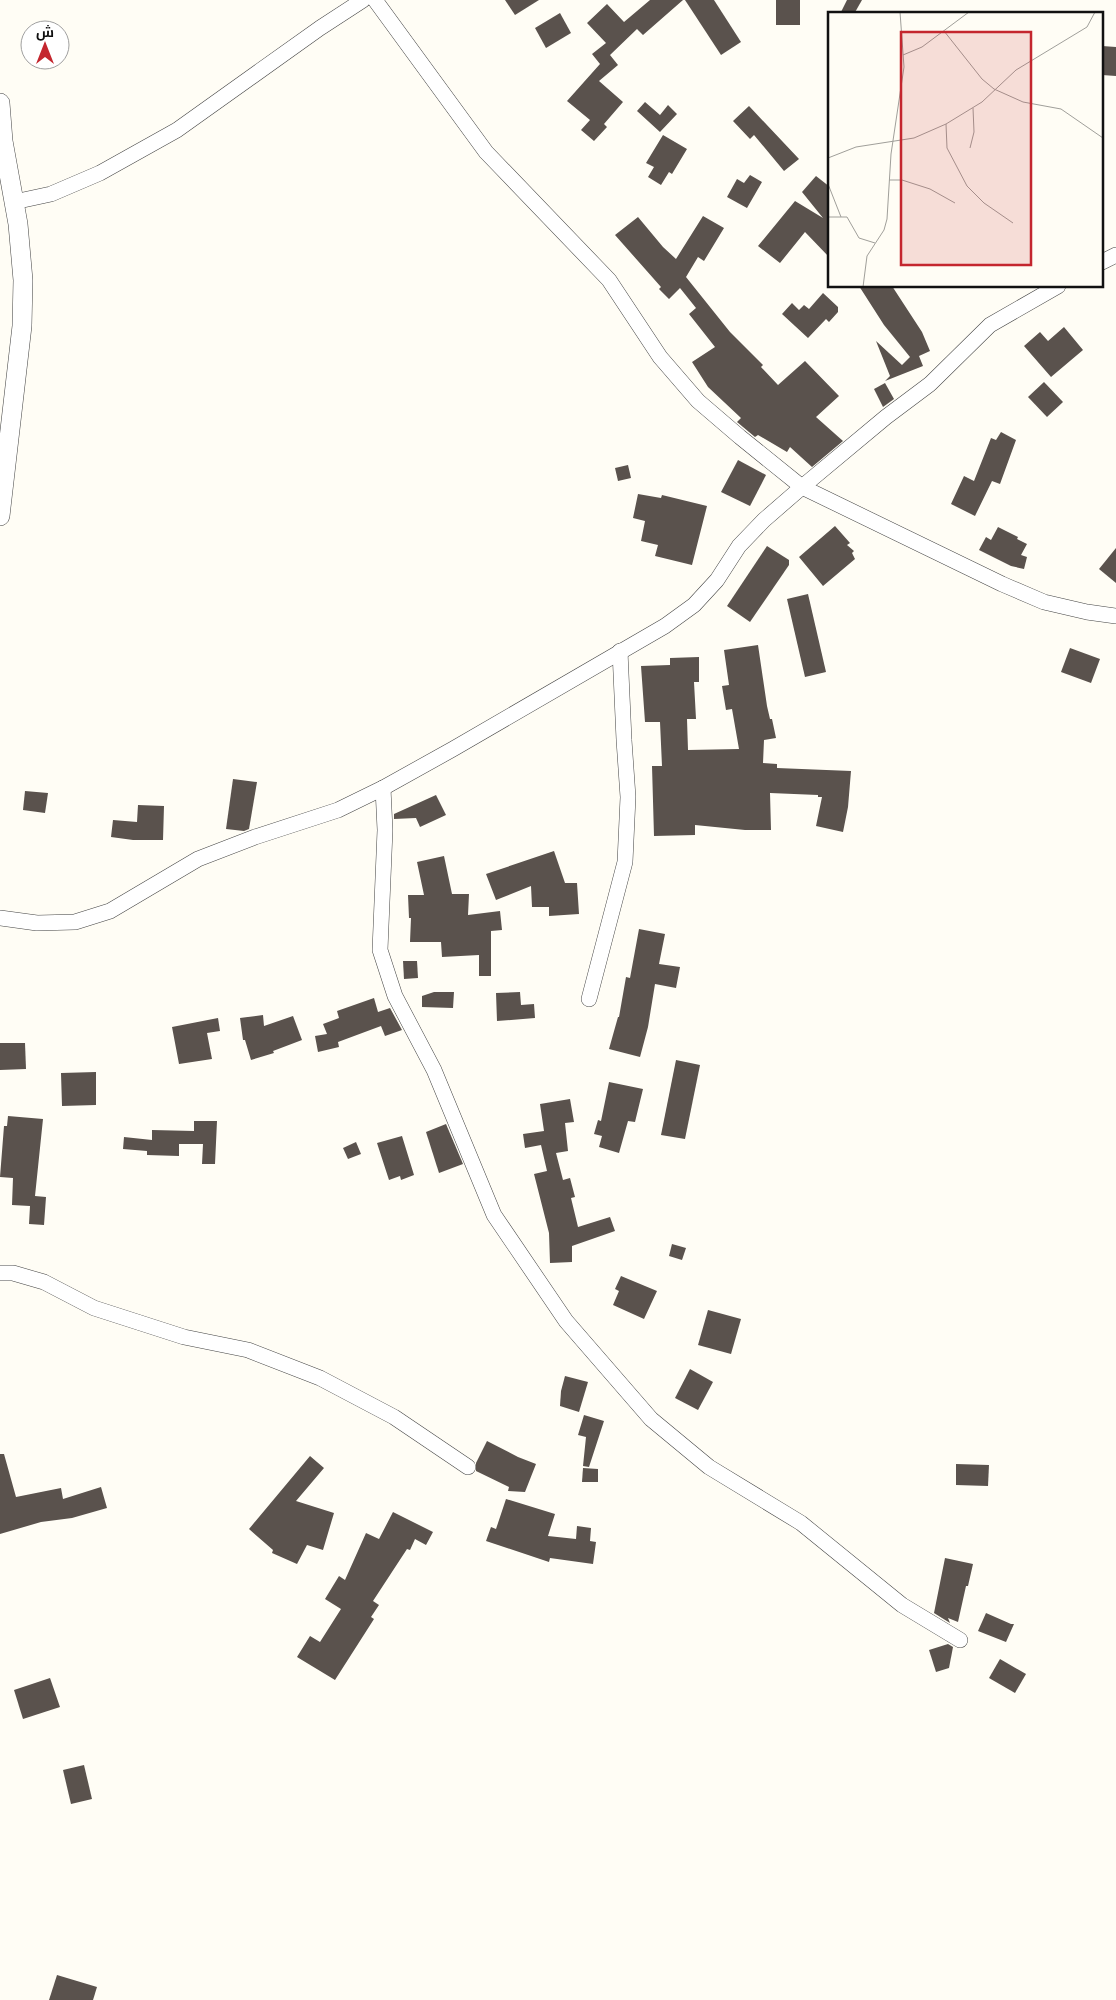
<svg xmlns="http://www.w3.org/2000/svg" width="1116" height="2000" font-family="'Roboto Serif',Cairo,serif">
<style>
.building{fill:#5a524d}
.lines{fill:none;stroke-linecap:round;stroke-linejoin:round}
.minor-casing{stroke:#444;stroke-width:16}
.tertiary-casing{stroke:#444;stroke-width:20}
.minor{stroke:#fff;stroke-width:15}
.tertiary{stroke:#fff;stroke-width:19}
.inset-road{fill:none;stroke:#a09f9a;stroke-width:1}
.view{fill:#c4262e;fill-opacity:0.15;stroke:#c4262e;stroke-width:2.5}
.inset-edge{fill:none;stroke:#111;stroke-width:2.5}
</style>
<rect width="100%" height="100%" fill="#fffdf5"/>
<!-- building -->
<g class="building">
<polygon points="505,0 539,0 515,15"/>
<polygon points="650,0 683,0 643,35 637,29 610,55 618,65 599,81 623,102 604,124 607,127 594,141 581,130 590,120 567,101 600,64 592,54 606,43 587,23 607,4 624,22"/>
<polygon points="685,0 714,0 741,42 721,55"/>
<rect x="776" y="0" width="24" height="25"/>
<polygon points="847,0 862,0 854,14 840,14"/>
<polygon points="560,13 571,33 546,48 535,28"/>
<polygon points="1102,46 1116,47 1116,76 1102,75"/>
<polygon points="645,102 660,115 668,105 677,114 660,132 637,111"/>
<polygon points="749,106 799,159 784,171 754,135 750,139 733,121"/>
<polygon points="663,135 687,149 672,174 669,172 661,185 648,177 654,167 646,163"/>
<polygon points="750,175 762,182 747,208 727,197 737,179 744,183"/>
<polygon points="816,176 830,187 830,258 805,232 780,263 758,246 795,201 823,218 802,192"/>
<polygon points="703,216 724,228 704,261 698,257 686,277 730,332 763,365 761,367 778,385 805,361 839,396 816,417 843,441 812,467 790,447 787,452 758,435 755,437 737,422 741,418 708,387 692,362 715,347 689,314 696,308 680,288 669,299 659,289 661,287 615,235 638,217 663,247 676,259"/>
<polygon points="859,286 892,286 922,332 930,351 919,356 923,366 885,381 890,376 876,341 902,365 910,357 884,325"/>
<polygon points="823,293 838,307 838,312 829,322 826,319 808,338 782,314 792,303 799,310 804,305 809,309"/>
<polygon points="1064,327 1083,350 1051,377 1024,346 1040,332 1048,341"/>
<polygon points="1044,382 1063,402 1047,417 1028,397"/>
<polygon points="885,383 894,399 883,407 874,389"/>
<polygon points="1001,432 1016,440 1000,484 992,481 975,516 951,504 964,476 974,481 991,438 996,440"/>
<polygon points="738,460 766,475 750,506 721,492"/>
<polygon points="628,465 631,478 618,481 615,468"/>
<polygon points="638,494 661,498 662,495 707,506 692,565 655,556 658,545 641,541 645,521 633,518"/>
<polygon points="835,526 850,543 847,545 854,551 852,553 855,559 823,586 799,557"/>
<polygon points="998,527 1018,537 1017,539 1027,544 1021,555 1027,557 1024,569 1011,566 979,550 986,537 991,540"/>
<polygon points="767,546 789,560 789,565 750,622 727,606"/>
<polygon points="1116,548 1116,583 1099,569"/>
<polygon points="808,594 826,672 805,677 787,599"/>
<polygon points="758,645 767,706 770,719 772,719 776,738 764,740 763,763 777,764 777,768 851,771 848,807 843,832 816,826 822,797 818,797 818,795 770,793 771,830 745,830 695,825 695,835 654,836 652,766 662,766 660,722 645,722 641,666 670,665 670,658 699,657 699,682 694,682 696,719 687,719 688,750 739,749 732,709 726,710 722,686 729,685 724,650"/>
<polygon points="1070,648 1100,659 1091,683 1061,672"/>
<polygon points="233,779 257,782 249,829 244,831 226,829"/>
<polygon points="25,791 48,793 45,813 23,810"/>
<polygon points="436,795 446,815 420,827 416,818 394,819 394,814"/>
<polygon points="138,805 164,806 163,840 133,840 111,837 113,820 137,822"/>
<polygon points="554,851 565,883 577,883 579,914 549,916 549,907 532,907 531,886 496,900 486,874"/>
<polygon points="444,856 452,894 469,894 468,915 500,911 502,930 491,931 491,976 479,976 479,955 442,957 441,942 410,942 411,918 409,918 408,895 424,895 417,862"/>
<polygon points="639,929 665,934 659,964 680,967 676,988 655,984 648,1027 640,1057 609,1049 618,1017 619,1017 626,977 630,978"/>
<polygon points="403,961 417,961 418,978 404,979"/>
<polygon points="434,992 454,992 453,1008 422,1007 422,996"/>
<polygon points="520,992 521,1005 534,1004 535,1018 497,1021 496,993"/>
<polygon points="374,998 378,1012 390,1008 402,1030 385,1036 381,1026 338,1042 339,1047 318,1052 315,1036 327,1034 323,1024 339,1018 337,1011"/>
<polygon points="263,1015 264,1026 293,1016 302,1040 273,1051 274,1053 251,1060 245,1040 243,1040 240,1018"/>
<polygon points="218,1018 220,1031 207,1033 212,1059 179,1064 172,1027"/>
<polygon points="0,1043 25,1043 26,1069 0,1070"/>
<polygon points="676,1060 700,1065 685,1139 661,1135"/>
<polygon points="96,1072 96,1105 62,1106 61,1073"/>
<polygon points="609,1082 643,1089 635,1122 628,1121 619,1153 599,1147 602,1136 594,1134 598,1120 601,1121"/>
<polygon points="570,1099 574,1122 565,1123 568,1151 556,1153 563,1180 570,1178 575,1197 571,1198 578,1227 610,1217 615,1231 572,1246 572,1262 550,1263 549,1233 534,1174 547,1171 541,1145 525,1148 523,1134 544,1131 540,1104"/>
<polygon points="8,1116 43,1119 35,1196 46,1197 44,1225 29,1224 30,1206 12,1205 13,1178 0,1177 4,1126 7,1126"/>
<polygon points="194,1121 217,1121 215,1164 202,1164 203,1144 179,1144 179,1156 147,1155 147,1151 123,1149 124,1137 152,1140 152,1130 194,1131"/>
<polygon points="446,1124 463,1164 439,1173 426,1132"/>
<polygon points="402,1136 414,1175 401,1180 400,1176 389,1180 377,1143"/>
<polygon points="356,1142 361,1154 348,1159 343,1148"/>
<polygon points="672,1244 686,1248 682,1260 669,1256"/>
<polygon points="621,1276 657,1291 644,1319 613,1305 619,1291 615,1289"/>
<polygon points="708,1310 741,1319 731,1354 698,1345"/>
<polygon points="690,1369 713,1382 698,1410 675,1398"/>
<polygon points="565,1376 588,1382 579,1412 560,1406 561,1391"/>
<polygon points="584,1415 604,1421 589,1467 583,1466 586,1437 578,1435"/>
<polygon points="487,1441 518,1457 536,1464 525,1492 508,1491 509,1487 476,1471 476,1463"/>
<polygon points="0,1454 4,1454 16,1497 61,1488 63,1499 101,1487 107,1508 72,1518 41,1522 0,1534"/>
<polygon points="310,1456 324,1468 296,1501 334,1513 323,1550 307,1545 297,1564 272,1553 273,1550 249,1529"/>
<polygon points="956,1464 989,1465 988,1486 956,1485"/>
<polygon points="583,1468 598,1469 598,1482 582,1482"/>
<polygon points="506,1499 555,1514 548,1536 576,1539 577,1526 591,1528 590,1541 596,1542 593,1564 550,1558 549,1562 486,1541 491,1527 496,1529"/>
<polygon points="393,1512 433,1532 426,1545 415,1539 410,1550 407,1549 373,1601 379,1605 371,1617 374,1619 335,1680 297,1657 310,1636 320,1642 341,1609 325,1599 339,1576 345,1580 366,1533 379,1539"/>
<polygon points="945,1558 973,1564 968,1586 966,1586 958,1622 948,1618 950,1623 934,1613"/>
<polygon points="986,1613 1011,1624 1014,1624 1006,1642 978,1631"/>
<polygon points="948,1644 953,1647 949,1668 936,1672 929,1650"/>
<polygon points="1000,1659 1026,1674 1015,1693 989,1678"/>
<polygon points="50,1678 60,1707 23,1719 14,1690"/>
<polygon points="84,1765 92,1799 71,1804 63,1770"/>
<polygon points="57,1975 97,1987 93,2000 49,2000"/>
</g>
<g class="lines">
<defs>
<g id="minor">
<polyline points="375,0 486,152 609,280 660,357 698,401 740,437 802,487 1002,584 1044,602 1087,612 1116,616"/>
<polyline points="14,202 51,194 100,173 177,130 320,28 363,0"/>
<polyline points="1102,262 1116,255"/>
<polyline points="383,788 385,830 380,950 395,996 434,1070 494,1215 566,1321 651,1419 709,1467 801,1523 902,1605 960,1640"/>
<polyline points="0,918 37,923 75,922 110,911 198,859 255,837 338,810 383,788 453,749 665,626 694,605 717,580 739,546 764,520 802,487 886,417 930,384 990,325 1058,286"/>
<polyline points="589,999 625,862 628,797 624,740 620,651"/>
<polyline points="0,1273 13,1273 44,1282 94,1308 184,1337 248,1350 320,1378 394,1417 468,1467"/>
</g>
<polyline id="tertiary" points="0,103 3,141 18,224 23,280 22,326 0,516"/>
</defs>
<!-- minor casing -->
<use href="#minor" class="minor-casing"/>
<!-- tertiary casing -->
<use href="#tertiary" class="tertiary-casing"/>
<!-- minor -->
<use href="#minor" class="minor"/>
<!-- tertiary -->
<use href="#tertiary" class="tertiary"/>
</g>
<!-- overview -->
<g transform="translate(828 12)">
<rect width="275" height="275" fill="#fffdf5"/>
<path class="inset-road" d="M116,19L154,67L166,77L195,90L233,97L275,126M75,43L94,35L141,0M118,112L119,136L139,174L156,191L185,211M142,136L146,120L145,96M0,146L28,135L86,126L118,112L154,90L188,58L259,15L267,0M61,168H74L102,177L127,191M0,172L13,205M0,205H19L31,226L47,231M35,275L39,244L56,218L59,207L63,142L76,55L72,0"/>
<path class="view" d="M73,20H203V253H73Z"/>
<rect width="275" height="275" class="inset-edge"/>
</g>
<!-- north arrow -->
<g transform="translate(45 45)"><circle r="24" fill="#ffffff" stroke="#a0a0a0"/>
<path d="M0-4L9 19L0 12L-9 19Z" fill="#c4262e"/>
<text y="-8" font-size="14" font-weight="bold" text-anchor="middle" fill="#111111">ش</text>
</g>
</svg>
